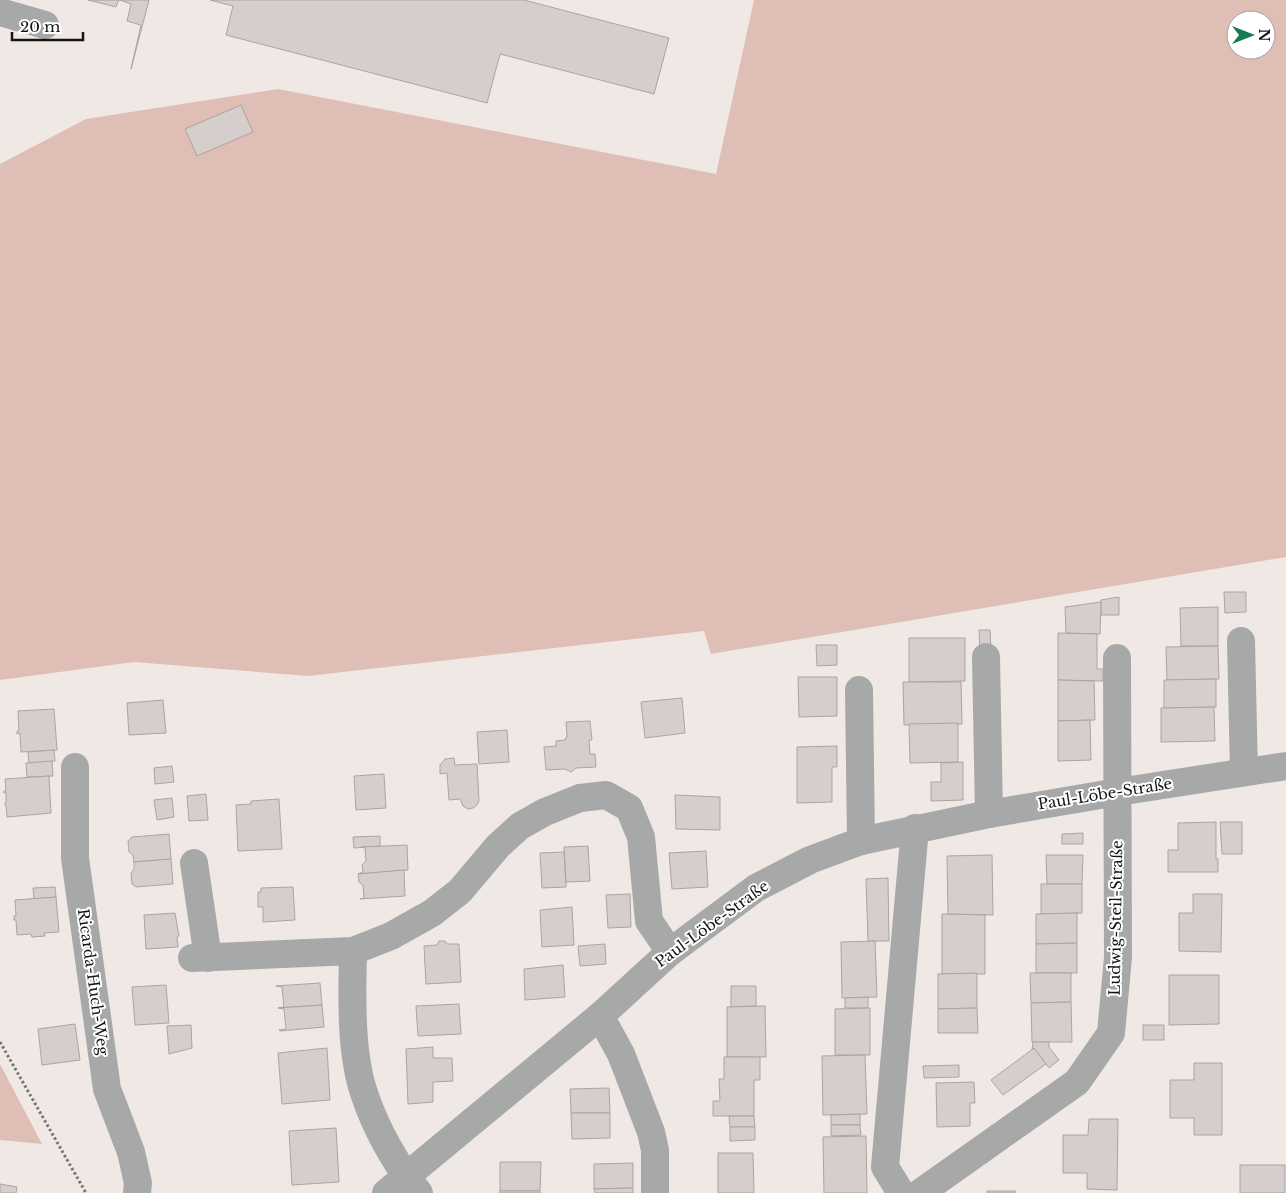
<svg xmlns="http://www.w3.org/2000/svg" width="1286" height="1193" font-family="'Libre Baskerville',serif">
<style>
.green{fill:#dfbeb5;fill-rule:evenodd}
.building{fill:#d6cecc;stroke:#aca4a1}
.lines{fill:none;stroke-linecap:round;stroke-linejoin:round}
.path{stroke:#797473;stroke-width:3;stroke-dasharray:2.5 2.5;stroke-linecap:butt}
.minor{stroke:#a6a9a7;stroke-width:28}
.labels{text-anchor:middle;stroke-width:4;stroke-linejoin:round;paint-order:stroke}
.street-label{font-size:15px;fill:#171414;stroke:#fff}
</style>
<rect width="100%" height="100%" fill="#f0e8e5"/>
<!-- green -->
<g class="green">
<path d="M754,0H1286V557L711,654L704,631L308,676L134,662L0,680V164L86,119L278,89L716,174ZM1236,20H1266V50H1236Z"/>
<polygon points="0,1064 42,1144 0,1140"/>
</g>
<!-- building -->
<g class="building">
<polygon points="88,0 120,0 118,1 116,7"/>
<polygon points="120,0 149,0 131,69 141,25 127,21 131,4"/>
<polygon points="210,0 524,0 669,38 654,94 500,54 487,103 226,35 233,6"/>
<polygon points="241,105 253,132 197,156 185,129"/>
<polygon points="1224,592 1246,592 1246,612 1225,613"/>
<polygon points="1119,597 1119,615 1101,615 1101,600"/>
<polygon points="1101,602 1100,634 1066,633 1065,607"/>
<polygon points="1218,607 1218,646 1181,646 1180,608"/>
<polygon points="979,630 990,630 991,649 980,650"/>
<polygon points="1058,633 1097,634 1097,669 1103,669 1103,681 1058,680"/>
<polygon points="909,638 965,638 965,681 909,682"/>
<polygon points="816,645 837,645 837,665 817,666"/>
<polygon points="1218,646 1219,679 1167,680 1166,647"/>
<polygon points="798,677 837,677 837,716 799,717"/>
<polygon points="1216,679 1216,707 1164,708 1164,680"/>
<polygon points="1058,680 1094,681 1095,720 1058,721"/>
<polygon points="903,682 961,682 962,724 904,725"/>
<polygon points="682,698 685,733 645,738 641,702"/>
<polygon points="163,700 166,733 129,735 127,703"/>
<polygon points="1214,707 1215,741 1161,742 1161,708"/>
<polygon points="54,709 57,750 21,752 20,733 17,734 17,731 19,731 18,711"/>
<polygon points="1090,720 1091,760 1058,761 1058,721"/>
<polygon points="590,721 592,740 589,740 590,754 595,754 596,767 576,768 571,772 565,769 546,770 544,747 556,746 556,741 565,740 567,736 566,722"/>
<polygon points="958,723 958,762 910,763 909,724"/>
<polygon points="507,730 509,762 479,764 477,732"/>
<polygon points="837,746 837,767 832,767 832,802 797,803 797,747"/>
<polygon points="54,750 55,761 29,763 28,752"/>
<polygon points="454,758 455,765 477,764 479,801 477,805 473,808 468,809 463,806 460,799 449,800 447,773 440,774 440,765 445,759"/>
<polygon points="52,761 53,776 27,777 26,763"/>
<polygon points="963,762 963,800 931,801 931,782 941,782 941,763"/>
<polygon points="172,766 174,782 155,784 154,768"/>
<polygon points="384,774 386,808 356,810 354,776"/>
<polygon points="49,776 51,813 7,817 6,805 5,805 5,803 6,803 6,792 4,793 4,791 6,791 5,779"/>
<polygon points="206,794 208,820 189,821 187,796"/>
<polygon points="675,795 720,797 720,830 676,829"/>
<polygon points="172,798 174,817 157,820 154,800"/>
<polygon points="279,799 282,849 238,851 236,805 251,804 251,801"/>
<polygon points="1216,822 1216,859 1218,859 1218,872 1168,872 1168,850 1178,850 1178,823"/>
<polygon points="1220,822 1242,822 1242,854 1222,854"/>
<polygon points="1083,833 1083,844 1062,844 1062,834"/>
<polygon points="169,834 171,859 134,862 133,855 129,852 128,841 132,837"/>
<polygon points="380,836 380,846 354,848 353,837"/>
<polygon points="407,845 408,870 358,874 363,872 362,865 366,861 365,848 361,847"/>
<polygon points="588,846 590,881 566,882 564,847"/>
<polygon points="706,851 708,887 672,889 669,853"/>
<polygon points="564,852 566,887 542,888 540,853"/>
<polygon points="992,855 993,915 948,914 947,856"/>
<polygon points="1046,855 1083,855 1082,884 1047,884"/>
<polygon points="171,859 173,884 136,887 132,884 131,873 134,869 134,862"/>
<polygon points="404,870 405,896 360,899 364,898 363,885 359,882 358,874"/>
<polygon points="888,878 889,941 868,941 866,879"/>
<polygon points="1041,884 1082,884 1082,913 1041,914"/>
<polygon points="55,887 56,897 34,899 33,888"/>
<polygon points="293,887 295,920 263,922 263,907 258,907 258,892 261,892 261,888"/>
<polygon points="630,894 631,927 608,928 606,895"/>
<polygon points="1193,894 1222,894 1221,952 1179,951 1179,913 1193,913"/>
<polygon points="56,897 59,932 44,933 45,936 32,937 31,934 17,935 16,920 14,920 14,916 16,916 15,900"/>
<polygon points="572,907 574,945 542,947 540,910"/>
<polygon points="175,913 179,936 177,937 178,947 146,949 144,915"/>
<polygon points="1077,913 1077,943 1036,944 1036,914"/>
<polygon points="942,914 985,915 985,974 942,974"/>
<polygon points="439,941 445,941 447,944 459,944 461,982 426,984 424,946 437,945"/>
<polygon points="875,941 877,997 842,998 841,942"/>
<polygon points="1077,943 1077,973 1036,973 1036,944"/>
<polygon points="605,944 606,964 580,966 578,946"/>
<polygon points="563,965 565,997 525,1000 524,969"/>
<polygon points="977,973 977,1008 938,1009 938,974"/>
<polygon points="1030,973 1071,973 1071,1002 1031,1003"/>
<polygon points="1169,975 1219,975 1219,1024 1169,1025"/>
<polygon points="320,983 322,1005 278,1008 284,1007 282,987 276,986"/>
<polygon points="166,985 169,1023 135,1025 132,987"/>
<polygon points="731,986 756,986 756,1006 731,1007"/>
<polygon points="868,997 868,1008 845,1008 845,998"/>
<polygon points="1071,1002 1072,1042 1032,1042 1031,1003"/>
<polygon points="459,1004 461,1034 418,1036 416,1006"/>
<polygon points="322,1005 324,1027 280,1031 279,1030 286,1029 284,1009 278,1008"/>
<polygon points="765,1006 766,1057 727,1057 727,1007"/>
<polygon points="870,1008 870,1055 835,1055 835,1009"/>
<polygon points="977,1008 978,1033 938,1033 938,1009"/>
<polygon points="75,1024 80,1060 42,1065 38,1029"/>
<polygon points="191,1025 192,1048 169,1054 167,1026"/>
<rect x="1143" y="1025" width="21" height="15"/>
<polygon points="1033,1042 1049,1042 1049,1047 1059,1060 1049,1068 1034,1048 1032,1050"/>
<polygon points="433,1047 433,1058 452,1058 453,1081 433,1082 433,1102 408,1104 406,1049"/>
<polygon points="327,1048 330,1100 282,1104 278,1053"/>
<polygon points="1034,1048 1046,1064 1003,1095 991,1080"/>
<polygon points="865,1055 867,1114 823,1115 822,1056"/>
<polygon points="724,1057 760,1057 760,1080 754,1080 754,1116 713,1116 713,1101 720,1101 719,1079 724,1079"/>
<polygon points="1194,1063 1222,1063 1222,1135 1194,1135 1194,1118 1170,1118 1170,1080 1194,1080"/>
<polygon points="959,1065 959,1077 924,1078 923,1066"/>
<polygon points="974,1082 975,1103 970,1103 970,1126 937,1127 936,1083"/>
<polygon points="609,1088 610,1113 571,1113 570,1089"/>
<polygon points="571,1113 610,1113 610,1138 572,1139"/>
<polygon points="860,1114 860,1125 831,1125 831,1115"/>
<polygon points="729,1116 754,1116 755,1127 730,1127"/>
<polygon points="1089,1119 1118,1119 1117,1190 1087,1189 1087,1173 1063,1173 1063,1135 1088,1135"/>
<polygon points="831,1125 860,1125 861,1135 831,1136"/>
<polygon points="730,1127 755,1127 755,1140 730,1141"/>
<polygon points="336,1128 339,1182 292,1185 289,1131"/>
<polygon points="866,1136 867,1193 824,1193 823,1137"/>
<polygon points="718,1153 753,1153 754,1193 718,1193"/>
<polygon points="500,1162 541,1162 540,1191 500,1191"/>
<polygon points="633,1163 633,1188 594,1189 594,1164"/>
<rect x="1240" y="1165" width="45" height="28"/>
<polygon points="0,1184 17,1187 16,1193 0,1193"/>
<polygon points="633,1188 633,1193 595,1193 594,1189"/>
<rect x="500" y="1191" width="40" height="2"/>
<rect x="987" y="1191" width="28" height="2"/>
</g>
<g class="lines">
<!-- path -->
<polyline class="path" points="0,1042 86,1193"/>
<!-- minor -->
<g class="minor">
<polyline points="0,12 45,25"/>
<polyline points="1241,641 1244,772"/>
<polyline points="986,657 989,814"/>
<polyline points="859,690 861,841"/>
<polyline points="75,767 75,858 107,1089 131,1152 138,1183 137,1193"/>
<polyline points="194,863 208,958"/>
<path d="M353,951C352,994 350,1055 365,1096C377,1131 396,1164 419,1193"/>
<polyline points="192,958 353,951 391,936 432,913 460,891 498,846 520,826 545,812 580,798 606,795 629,808 641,837 649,921 670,952"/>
<polyline points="600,1016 621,1054 651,1132 655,1150 655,1193"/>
<polyline points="386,1193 600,1016 670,952 756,888 810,860 861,841 989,814 1118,792 1286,766"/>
<polyline points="901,1193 885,1167 915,828"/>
<polyline points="920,1193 1077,1082 1111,1033 1118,957 1117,658"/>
</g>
</g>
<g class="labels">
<!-- street labels -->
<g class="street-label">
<text transform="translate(1105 794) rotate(-9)" y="5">Paul-Löbe-Straße</text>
<text transform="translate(1116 918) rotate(-89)" y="5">Ludwig-Steil-Straße</text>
<text transform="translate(712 924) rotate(-36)" y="5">Paul-Löbe-Straße</text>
<text transform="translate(93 982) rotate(82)" y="5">Ricarda-Huch-Weg</text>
</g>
</g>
<!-- north arrow -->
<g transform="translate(1251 35) rotate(90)"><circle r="24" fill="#ffffff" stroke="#a2a1a1"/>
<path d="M0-4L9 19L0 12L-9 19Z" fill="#197a52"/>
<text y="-8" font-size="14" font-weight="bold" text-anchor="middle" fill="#171414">N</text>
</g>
<!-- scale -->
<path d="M12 32v8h71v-8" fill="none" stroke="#171414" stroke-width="2.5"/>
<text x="20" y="32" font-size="15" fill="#171414" stroke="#ffffff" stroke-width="4" paint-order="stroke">20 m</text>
</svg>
